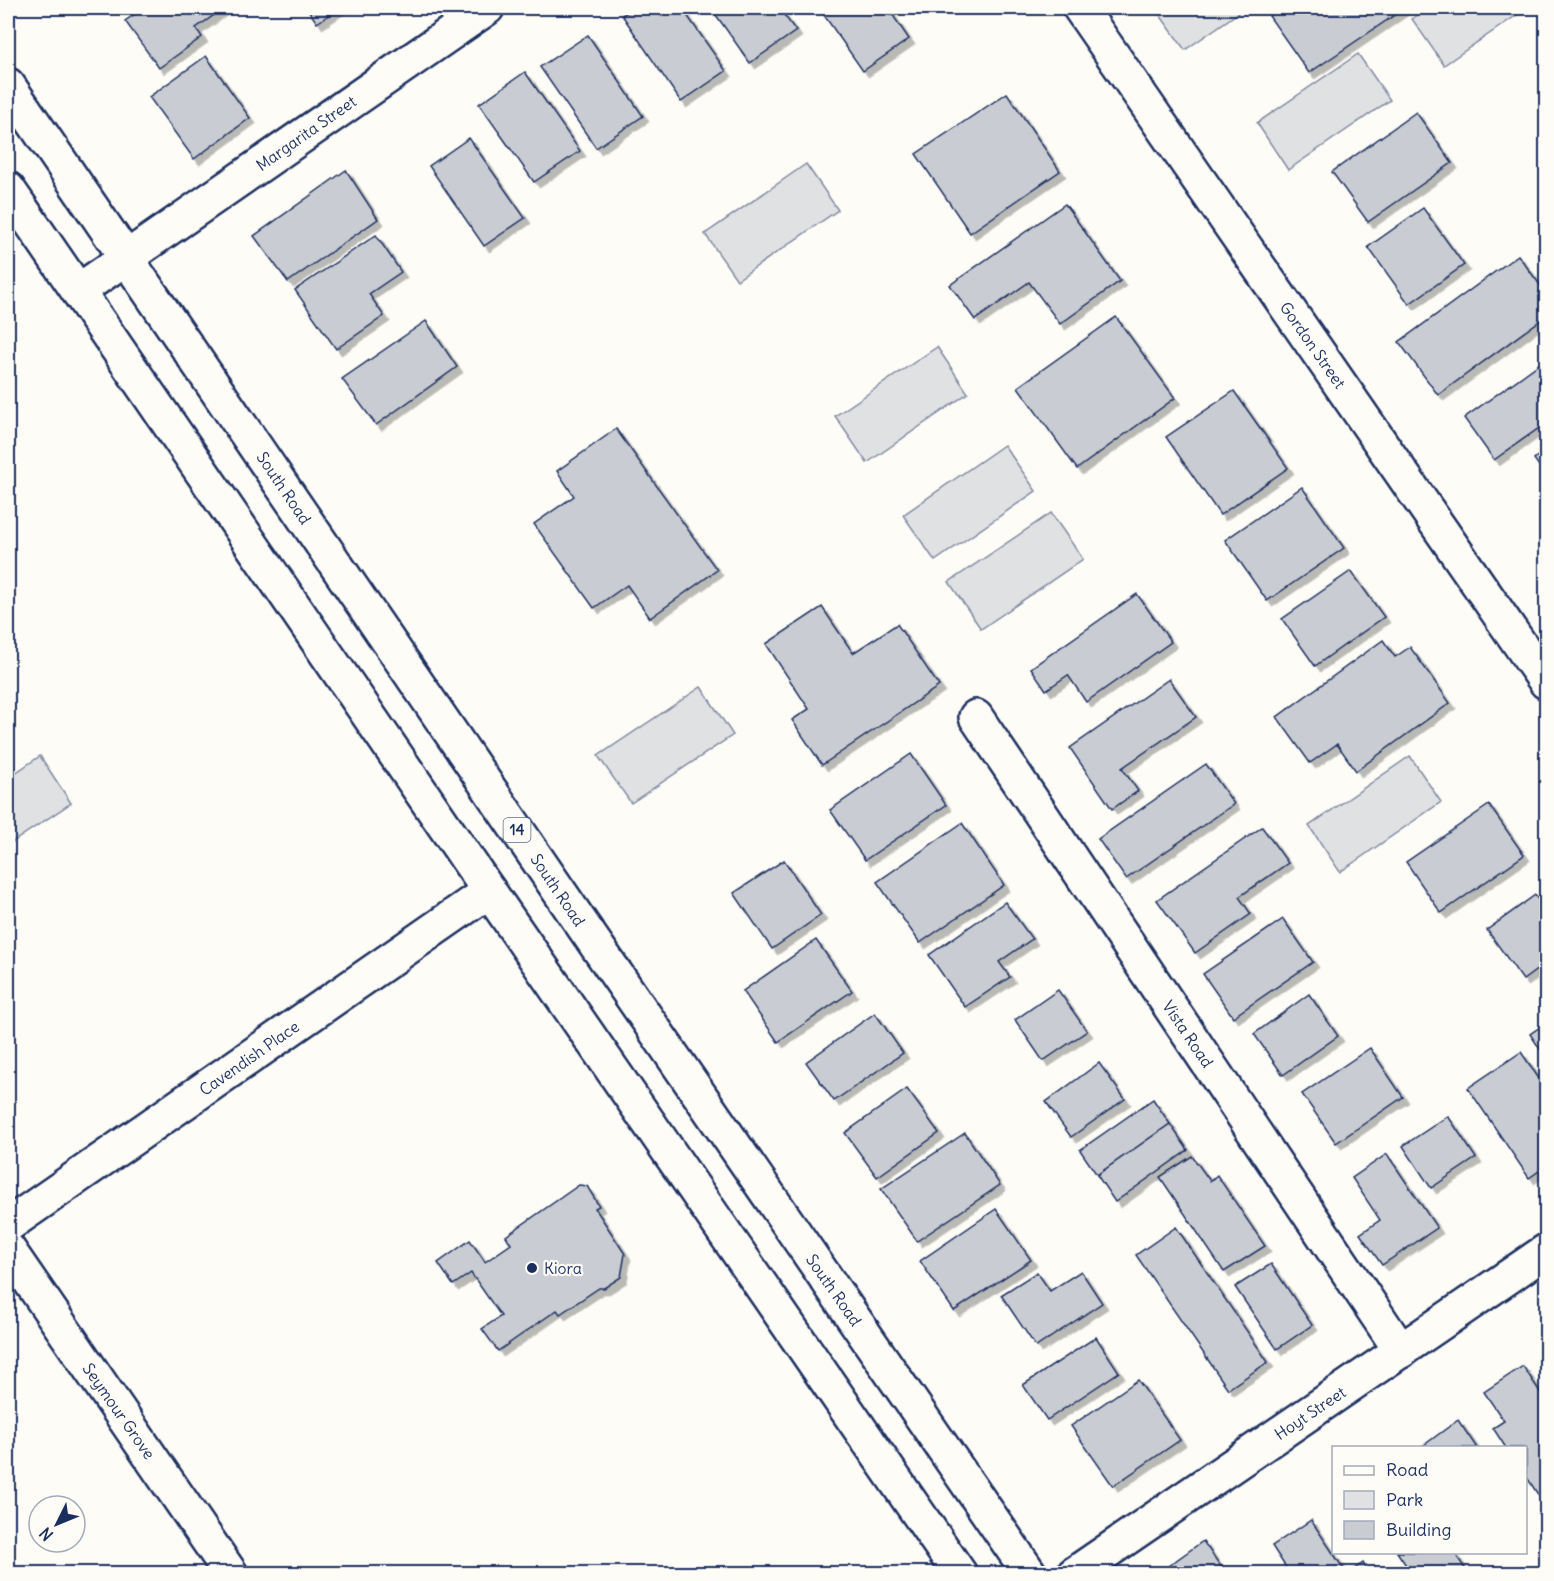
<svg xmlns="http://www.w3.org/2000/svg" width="1554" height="1581" font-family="Delius,sans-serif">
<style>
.green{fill:#e0e1e3;stroke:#7e88a0;stroke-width:1.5}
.building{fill:#c9ccd3;stroke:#1b2f5e;stroke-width:1.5;filter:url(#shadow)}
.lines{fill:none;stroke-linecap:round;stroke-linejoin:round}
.minor-casing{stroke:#1b2f5e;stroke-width:38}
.primary-casing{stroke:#1b2f5e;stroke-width:38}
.minor{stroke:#fdfcf7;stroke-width:33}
.primary{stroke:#fdfcf7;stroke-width:33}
.poi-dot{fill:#1b2f5e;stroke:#fdfcf7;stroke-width:2}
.labels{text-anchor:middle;stroke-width:4.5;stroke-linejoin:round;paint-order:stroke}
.shield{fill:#fdfcf7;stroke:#5f6c8c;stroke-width:1.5}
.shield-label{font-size:15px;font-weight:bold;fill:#1b2f5e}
.street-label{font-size:16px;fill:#1b2f5e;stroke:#fdfcf7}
.poi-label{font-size:16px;fill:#1b2f5e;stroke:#fdfcf7;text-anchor:start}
</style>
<defs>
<filter id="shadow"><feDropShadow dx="5.5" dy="5.5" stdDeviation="0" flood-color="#0004"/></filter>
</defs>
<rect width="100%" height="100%" fill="#fdfcf7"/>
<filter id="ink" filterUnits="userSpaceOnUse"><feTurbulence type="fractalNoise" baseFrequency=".0167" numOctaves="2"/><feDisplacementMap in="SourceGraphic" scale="12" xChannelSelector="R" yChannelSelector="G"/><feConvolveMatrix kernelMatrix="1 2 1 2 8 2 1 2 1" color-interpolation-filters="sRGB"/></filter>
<g filter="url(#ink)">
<!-- green -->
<g class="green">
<polygon points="1155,8 1245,8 1185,50"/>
<polygon points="1428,8 1527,8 1444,65 1412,19"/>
<polygon points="1358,54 1390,100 1288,170 1257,123"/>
<polygon points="806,164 838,210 737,280 705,234"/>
<polygon points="937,347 968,393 867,463 835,416"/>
<polygon points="1004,445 1036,491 935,561 903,515"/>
<polygon points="1051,513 1083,559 981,629 949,582"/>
<polygon points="701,687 733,735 631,803 598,756"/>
<polygon points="40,756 71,803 8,845 8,778"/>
<polygon points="1410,756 1441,802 1340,872 1309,826"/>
</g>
<!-- building -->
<g class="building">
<polygon points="144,8 224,8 196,28 202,37 159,68 125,21"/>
<polygon points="307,8 339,8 317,23"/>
<polygon points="634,8 682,8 726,71 681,102 622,15"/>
<polygon points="711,8 779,8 796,31 750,63"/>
<polygon points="819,8 888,8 909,39 863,71"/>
<polygon points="1281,8 1405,8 1309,73 1269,16"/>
<polygon points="588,35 643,116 596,148 540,67"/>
<polygon points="206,56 250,118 194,159 149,97"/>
<polygon points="525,72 580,151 534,182 479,104"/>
<polygon points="1007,93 1060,171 970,233 916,154"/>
<polygon points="1416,112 1452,163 1368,222 1332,172"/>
<polygon points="469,138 525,218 484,246 429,166"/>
<polygon points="346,170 378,219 288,282 254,236"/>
<polygon points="1065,204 1120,281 1060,324 1029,282 975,320 950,285"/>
<polygon points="1423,208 1464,265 1409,304 1368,247"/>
<polygon points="376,235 401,272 369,294 384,316 336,349 295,290"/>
<polygon points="1518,255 1546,293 1546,316 1438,395 1399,342"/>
<polygon points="1116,317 1175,398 1077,469 1018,387"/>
<polygon points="426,321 457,367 376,425 342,379"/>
<polygon points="1546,359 1546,423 1494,460 1464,418"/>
<polygon points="1234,391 1288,468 1220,515 1166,437"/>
<polygon points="616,429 717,570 650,618 627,585 594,608 534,524 574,496 557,471"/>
<polygon points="1546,449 1546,476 1534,459"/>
<polygon points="1302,487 1344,548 1267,601 1225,540"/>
<polygon points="1351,571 1384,617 1315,666 1282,619"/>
<polygon points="1137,594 1171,642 1086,702 1068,675 1046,690 1031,668"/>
<polygon points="822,607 853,653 897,624 939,686 822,765 792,720 809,709 766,644"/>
<polygon points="1383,640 1395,657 1410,647 1450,703 1356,771 1337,744 1310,763 1277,717"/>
<polygon points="1169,679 1196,717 1122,768 1138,791 1112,809 1070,748"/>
<polygon points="911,754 946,805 865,860 830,810"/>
<polygon points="1206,764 1234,804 1126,879 1098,839"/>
<polygon points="1489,805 1524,855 1441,913 1406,862"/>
<polygon points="962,823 1004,885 920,943 877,882"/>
<polygon points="1262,827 1288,863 1239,897 1251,914 1195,953 1157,900"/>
<polygon points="784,860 821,915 772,949 734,893"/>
<polygon points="1535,895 1546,911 1546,963 1523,980 1487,930"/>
<polygon points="1005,902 1032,939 999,962 1010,977 965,1007 929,955"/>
<polygon points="1283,919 1313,962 1233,1017 1203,974"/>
<polygon points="816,940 852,991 778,1042 743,991"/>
<polygon points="1058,990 1087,1031 1043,1061 1015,1020"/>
<polygon points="1309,994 1338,1036 1283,1075 1254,1034"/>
<polygon points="875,1013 903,1053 834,1101 806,1062"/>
<polygon points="1546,1023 1546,1058 1530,1034"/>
<polygon points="1370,1048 1403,1097 1336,1143 1302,1094"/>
<polygon points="1521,1052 1546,1089 1546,1166 1529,1178 1468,1088"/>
<polygon points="1099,1063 1125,1099 1071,1137 1046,1102"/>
<polygon points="907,1089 939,1133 877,1177 845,1133"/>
<polygon points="1153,1099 1170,1124 1097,1175 1080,1150"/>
<polygon points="1448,1116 1476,1158 1431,1188 1403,1146"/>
<polygon points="1170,1124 1188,1150 1115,1202 1097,1175"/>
<polygon points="965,1133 1000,1185 917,1241 881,1189"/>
<polygon points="1387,1154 1437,1228 1382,1265 1360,1234 1380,1220 1352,1178"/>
<polygon points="1192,1156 1210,1181 1217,1175 1265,1246 1224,1272 1160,1177"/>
<polygon points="579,1185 587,1186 599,1206 595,1208 625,1254 621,1277 604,1288 599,1288 560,1314 557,1310 498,1351 482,1329 501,1316 471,1273 453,1285 438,1263 470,1240 485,1262 511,1244 506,1236"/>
<polygon points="996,1209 1031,1260 954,1311 920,1261"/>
<polygon points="1176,1227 1268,1362 1228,1389 1136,1255"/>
<polygon points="1271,1264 1312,1325 1277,1349 1235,1287"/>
<polygon points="1081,1271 1102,1303 1036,1347 1001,1295 1037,1272 1050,1291"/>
<polygon points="1096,1337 1119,1372 1047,1420 1023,1385"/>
<polygon points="1523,1366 1546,1401 1546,1507 1526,1476 1526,1448 1506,1448 1493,1428 1504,1421 1484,1392"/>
<polygon points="1138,1380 1180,1440 1113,1486 1071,1426"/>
<polygon points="1458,1420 1477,1448 1420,1448"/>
<polygon points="1311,1520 1347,1574 1290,1574 1272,1546"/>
<polygon points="1203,1541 1226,1574 1157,1574"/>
<polygon points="1397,1552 1454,1552 1468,1573 1412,1574"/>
<polygon points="1363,1563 1370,1574 1347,1574"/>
</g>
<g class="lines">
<defs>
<g id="minor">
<polyline points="1080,8 1546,682"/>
<polyline points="126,258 487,8"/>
<polyline points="976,717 1401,1351"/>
<polyline points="8,1225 489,891"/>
<polyline points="8,1249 231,1574"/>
<polyline points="1074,1574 1546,1251"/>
</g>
<g id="primary">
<polyline points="8,85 583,926 1030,1574"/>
<polyline points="8,189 489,891 960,1574"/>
<polyline points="78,291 126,258"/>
</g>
</defs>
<!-- minor casing -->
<use href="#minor" class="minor-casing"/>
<!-- primary casing -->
<use href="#primary" class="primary-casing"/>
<!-- minor -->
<use href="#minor" class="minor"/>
<!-- primary -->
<use href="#primary" class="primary"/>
</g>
</g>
<!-- markers -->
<circle class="poi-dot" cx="532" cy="1268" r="6"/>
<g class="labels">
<!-- shield labels -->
<rect class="shield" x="503.5" y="818" width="27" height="24" rx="4.5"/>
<g class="shield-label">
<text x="517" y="835">14</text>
</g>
<!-- street labels -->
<g class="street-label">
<text transform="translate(306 133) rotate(-35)" y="6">Margarita Street</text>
<text transform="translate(1313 345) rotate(55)" y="6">Gordon Street</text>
<text transform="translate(284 488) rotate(56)" y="6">South Road</text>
<text transform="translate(558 890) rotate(56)" y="6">South Road</text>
<text transform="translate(1188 1034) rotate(56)" y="6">Vista Road</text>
<text transform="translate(249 1058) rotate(-35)" y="6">Cavendish Place</text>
<text transform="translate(834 1290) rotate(55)" y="6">South Road</text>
<text transform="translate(119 1411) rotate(55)" y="6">Seymour Grove</text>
<text transform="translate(1310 1413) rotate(-34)" y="6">Hoyt Street</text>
</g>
<!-- poi labels -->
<g class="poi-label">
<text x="544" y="1274">Kiora</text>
</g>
</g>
<!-- margin -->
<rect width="1554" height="1581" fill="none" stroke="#fdfcf7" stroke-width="30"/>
<rect x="15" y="15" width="1524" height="1551" fill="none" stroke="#1b2f5e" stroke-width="2" filter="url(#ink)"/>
<!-- legend -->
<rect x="1332" y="1446" width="195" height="108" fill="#fdfcf7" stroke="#a3aaba" stroke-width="1.5"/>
<rect x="1344" y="1466" width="30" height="9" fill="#fdfcf7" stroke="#a3aaba" stroke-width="1.5"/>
<text x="1386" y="1476" font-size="18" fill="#1b2f5e">Road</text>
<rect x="1344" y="1491" width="30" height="18" fill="#e0e1e3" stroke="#a3aaba" stroke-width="1.5"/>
<text x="1386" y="1506" font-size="18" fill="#1b2f5e">Park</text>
<rect x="1344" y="1521" width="30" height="18" fill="#c9ccd3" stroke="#a3aaba" stroke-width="1.5"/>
<text x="1386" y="1536" font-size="18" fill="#1b2f5e">Building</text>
<!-- north arrow -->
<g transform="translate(57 1524) rotate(227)"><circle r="28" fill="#fdfcf7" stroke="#a3aaba" stroke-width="1.5"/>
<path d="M0-4.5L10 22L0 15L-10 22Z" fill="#1b2f5e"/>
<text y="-9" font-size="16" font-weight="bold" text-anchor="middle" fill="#1b2f5e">N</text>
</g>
</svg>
